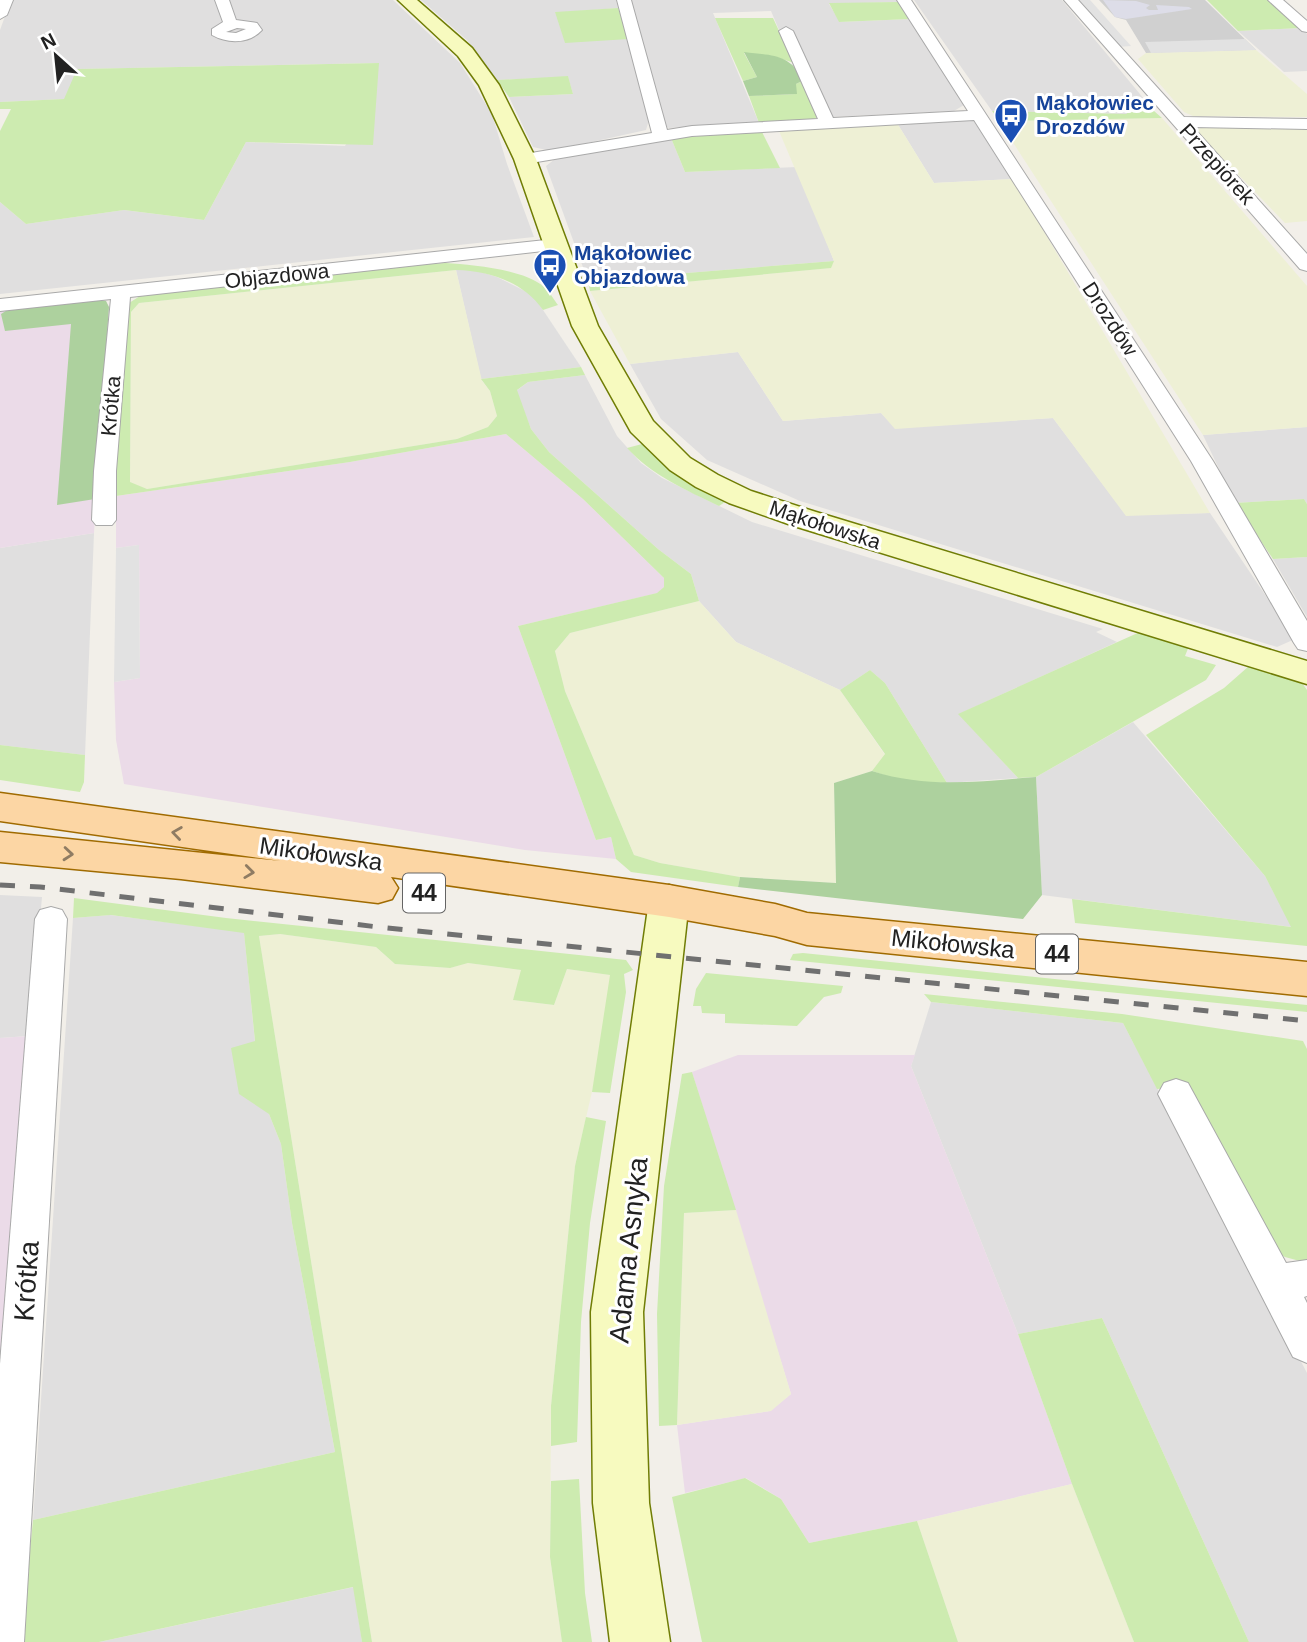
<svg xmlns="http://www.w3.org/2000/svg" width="1307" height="1642" font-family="Arial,sans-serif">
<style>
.residential{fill:#e0dfdf}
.industrial{fill:#ebdbe8}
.religious{fill:#d0d0d0}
.farmland{fill:#eef0d5}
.grass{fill:#cdebb0}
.forest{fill:#add19e}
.parking{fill:#e2e2e2}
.plaza{fill:#dddde8}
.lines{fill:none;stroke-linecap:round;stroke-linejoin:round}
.street-casing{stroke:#a9a9a9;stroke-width:2}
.secondary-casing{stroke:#707d05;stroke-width:3}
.primary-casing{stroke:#a06b00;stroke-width:3}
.street{fill:#fff;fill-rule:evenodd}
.secondary{fill:#f7fabf;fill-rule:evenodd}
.primary{fill:#fcd6a4;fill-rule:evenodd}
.rail{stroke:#707070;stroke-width:5;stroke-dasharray:15 15;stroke-linecap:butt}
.oneway{stroke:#8f7c63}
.labels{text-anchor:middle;stroke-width:6;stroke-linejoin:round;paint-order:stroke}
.far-transit-label{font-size:21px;font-weight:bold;fill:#164399;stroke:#fff;text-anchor:start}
.far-street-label{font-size:21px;fill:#222;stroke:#fff}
.shield{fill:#fff;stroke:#646464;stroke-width:2}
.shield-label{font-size:23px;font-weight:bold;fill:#222}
.street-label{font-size:24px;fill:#222;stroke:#fff}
.near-street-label{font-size:28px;fill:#222;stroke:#fff}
</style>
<rect width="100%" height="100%" fill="#f2efe9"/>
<!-- residential -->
<g class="residential">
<polygon points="11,0 393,0 460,63 492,114 507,164 534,237 0,294 0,202 26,224 124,210 204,220 246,142 345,146 376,88 378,63 78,69 65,99 0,102 0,30"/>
<polygon points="421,0 616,0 618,8 555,13 629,39 649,120 646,130 551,151 533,147 509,97 573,94 568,77 497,80 467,40"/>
<polygon points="628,0 896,0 898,2 829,4 840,22 910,19 964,105 954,111 831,117 791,30 779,30 771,11 713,13 759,123 669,128 662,125"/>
<polygon points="914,0 1062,0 1154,111 1126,112 1128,114 992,111"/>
<polygon points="1300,28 1307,34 1307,71 1284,72 1238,31"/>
<polygon points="972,119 1013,179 934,183 897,123"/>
<polygon points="671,138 685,172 797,167 834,261 588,281 546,166 555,159"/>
<polygon points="456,270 475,270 497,277 533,295 581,367 481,379"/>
<polygon points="738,352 783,421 881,413 896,428 1053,418 1126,515 1210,513 1295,639 1277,647 800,501 707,460 661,419 630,364"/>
<polygon points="585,375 617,436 641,463 662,478 752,522 1103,629 1096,632 1117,642 959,714 1018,778 947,783 885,683 870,670 840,690 736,642 699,601 691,574 658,549 549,452 531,429 516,391 528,382"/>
<polygon points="1307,427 1307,504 1304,499 1235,503 1203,435"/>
<polygon points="94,533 85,755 0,745 0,548"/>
<polygon points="1307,557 1307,617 1273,559"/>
<polygon points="1133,722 1265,876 1292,927 1042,895 1036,777"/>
<polygon points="0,895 42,897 29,1036 0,1038"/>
<polygon points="110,915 244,932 255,1042 269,1114 281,1144 292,1223 335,1452 33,1520 73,918"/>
<polygon points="931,1002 1123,1023 1307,1373 1307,1642 1249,1642 1102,1318 1018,1334 911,1066"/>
<polygon points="354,1587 362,1642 99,1642"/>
</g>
<!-- industrial -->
<g class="industrial">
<polygon points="106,301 109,307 94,533 0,548 0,310"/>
<polygon points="506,434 583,499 664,578 664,587 658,593 518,626 596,840 611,837 616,859 525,850 124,784 116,740 114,682 140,678 139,545 116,548 116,496 350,462"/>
<polygon points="29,1036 0,1376 0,1038"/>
<polygon points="738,1055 915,1055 911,1066 1018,1334 1072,1484 917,1521 809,1543 781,1499 746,1478 685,1493 677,1425 770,1411 791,1394 692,1072"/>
</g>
<!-- religious -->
<polygon class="religious" points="1099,0 1205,0 1256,50 1146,53 1126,20 1115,17"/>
<!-- farmland -->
<g class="farmland">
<polygon points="1256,50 1307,94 1307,117 1193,116 1184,112 1138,59 1146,53"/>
<polygon points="1162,118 1307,286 1307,427 1203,435 999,121"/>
<polygon points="897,123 934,183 1013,179 1210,513 1126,516 1053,418 895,429 881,413 783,421 738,352 630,364 590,291 830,268 834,261 779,131"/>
<polygon points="1204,126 1307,128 1307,221 1285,223 1196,131"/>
<polygon points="456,270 482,381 490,391 497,416 488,427 457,439 147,489 130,483 131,312 139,303"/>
<polygon points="699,601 736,642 840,690 885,755 872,771 834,783 836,883 740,877 660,863 634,855 565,691 555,651 570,633"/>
<polygon points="280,934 376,947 395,964 449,968 468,963 522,970 513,1000 554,1005 567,969 611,975 599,1061 575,1166 551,1406 550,1557 562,1642 372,1642 259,936"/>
<polygon points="736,1210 791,1394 771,1411 677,1425 684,1213"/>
<polygon points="1072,1484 1134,1642 958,1642 917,1521"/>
</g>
<!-- grass -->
<g class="grass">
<polygon points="1207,0 1271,0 1300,28 1238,31"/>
<polygon points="898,2 910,19 839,22 829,3"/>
<polygon points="618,8 629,39 565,43 555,12"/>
<polygon points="715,18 773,18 794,63 776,57 744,53 757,77 743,81"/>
<polygon points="379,63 373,145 246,142 204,220 124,210 26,224 0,202 0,131 11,109 0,109 0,102 64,99 77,69"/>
<polygon points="568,76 573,94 509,97 497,80"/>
<polygon points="804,80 817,112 816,120 759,123 749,96 796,94 796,84"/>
<polygon points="992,111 1127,114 1126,112 1154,111 1162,118 1000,121"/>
<polygon points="762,132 780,168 685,172 671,138"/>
<polygon points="834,261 831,268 590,291 588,281"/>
<path d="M446,263C472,265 524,269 544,287C550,292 554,300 558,305L543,310C523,282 490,271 456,270L139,303L131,312L130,482L147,489L457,439L488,427L497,416L490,391L481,379L581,367L585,375L528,382L517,390L531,429L549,452L658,549L691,574L699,601L570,633L555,651L565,691L634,855L660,863L740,877L738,887L631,872L616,859L611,837L596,840L518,626L657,593L664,587V578L583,499L506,434L350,462L116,496L118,407L129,303L140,296L159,293L407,265Z"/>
<path d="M642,444L674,472L728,500L719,506C686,490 653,476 627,448Z"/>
<polygon points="1304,499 1307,504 1307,557 1273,559 1235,503"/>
<polygon points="1142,631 1189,646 1185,656 1216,665 1206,680 1036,777 1018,778 958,714"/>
<polygon points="1249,666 1300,680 1307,690 1307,946 1075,923 1072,899 1291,927 1265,876 1146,735 1224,688"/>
<polygon points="870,670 885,683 947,783 902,781 872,771 885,754 840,690"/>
<polygon points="0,745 85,755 84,782 80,792 0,780"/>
<polygon points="74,898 226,918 626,960 633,970 624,974 626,992 610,1093 592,1092 610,975 567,969 554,1005 513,1000 521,970 468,963 450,968 395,964 376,947 280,934 259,936 372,1642 362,1642 353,1587 99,1642 21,1642 33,1520 335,1452 292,1223 281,1144 269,1114 239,1094 231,1048 255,1041 244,933 111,915 73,918"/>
<polygon points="803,953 1307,1005 1307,1012 790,960 793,954"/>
<polygon points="706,973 843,986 841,993 824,997 797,1026 725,1023 725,1014 702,1013 701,1006 693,1006 696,989"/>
<polygon points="924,994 1122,1014 1303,1041 1307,1049 1307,1263 1285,1257 1271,1248 1186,1087 1157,1089 1123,1023 931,1002"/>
<polygon points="692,1072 736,1210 684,1213 677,1425 659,1426 657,1314 664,1186 682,1074"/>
<polygon points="586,1117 606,1121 590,1223 581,1322 577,1442 551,1446 551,1406 575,1166"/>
<polygon points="1102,1318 1249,1642 1134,1642 1072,1484 1018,1334"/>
<polygon points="745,1478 781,1499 809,1543 917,1521 958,1642 702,1642 672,1497"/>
<polygon points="579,1479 585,1593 592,1642 562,1642 550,1557 551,1481"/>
</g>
<!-- forest -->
<g class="forest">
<path d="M744,52C773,56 788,53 804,80L796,84L797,94L749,96L743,81L757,77Z"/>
<polygon points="93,300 106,301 109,307 95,499 57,505 71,324 5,331 1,314 9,309"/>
<path d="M872,771C928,789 979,781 1036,777L1042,895L1023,919L738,887L740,877L836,883L834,783Z"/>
</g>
<!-- parking -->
<g class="parking">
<polygon points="1077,0 1090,0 1131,46 1118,47"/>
<polygon points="1245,39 1256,50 1151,53 1145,42"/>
<polygon points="139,545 140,678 114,682 116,548"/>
</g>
<!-- plaza -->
<polygon class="plaza" points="1103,0 1136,1 1150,5 1146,8 1149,10 1158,10 1156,5 1189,7 1192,9 1126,19 1115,17"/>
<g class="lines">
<defs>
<g id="street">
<polygon points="0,0 13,0 7,15 0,19"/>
<path d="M215,0H229L236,20L257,23L262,30C249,44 228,44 212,35V29L223,22ZM237,28L246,29L236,33L226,32Z"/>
<polygon points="617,0 631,0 667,130 692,126 818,119 779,31 786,27 793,31 833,118 968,111 897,0 911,0 1213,461 1307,621 1307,651 1298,649 1294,643 1191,461 974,120 692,136 525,164 519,163 517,159 525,154 652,133"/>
<polygon points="1064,0 1078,0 1184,117 1307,119 1307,129 1193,127 1307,254 1307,271 1300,269"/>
<polygon points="1268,0 1283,0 1307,21 1307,32 1302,31"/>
<polygon points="555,239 564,245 561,249 130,297 116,471 116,520 112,525 96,525 92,520 94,471 111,299 0,311 0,299"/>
<polygon points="51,907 62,910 67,919 24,1642 0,1642 0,1364 35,919 40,910"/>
<polygon points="1176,1079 1188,1083 1286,1263 1307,1260 1307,1296 1304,1297 1307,1303 1307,1363 1293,1357 1158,1094 1164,1083"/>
</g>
<g id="secondary">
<polygon points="398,0 417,0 472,48 499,85 536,159 598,326 653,421 690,458 718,475 751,491 816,512 1307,661 1307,684 794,526 729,503 696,487 670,470 631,432 572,326 514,159 479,85 458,56"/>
<polygon points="669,885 683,890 689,901 643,1312 649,1503 670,1642 610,1642 593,1503 591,1312 649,901 655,890"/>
</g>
<polygon id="primary" points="0,793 669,885 775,904 807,913 1307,962 1307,996 807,945 775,936 669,917 391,877 398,888 392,899 378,903 181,879 0,862 0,832 281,861 0,821"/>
</defs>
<!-- street casing -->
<use href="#street" class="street-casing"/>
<!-- secondary casing -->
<use href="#secondary" class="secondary-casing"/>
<!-- primary casing -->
<use href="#primary" class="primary-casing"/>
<!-- street -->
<use href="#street" class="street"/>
<!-- secondary -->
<use href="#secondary" class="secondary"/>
<!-- primary -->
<use href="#primary" class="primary"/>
<!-- rail -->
<polyline class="rail" points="0,885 40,887 378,927 1307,1021"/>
</g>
<!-- one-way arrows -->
<defs><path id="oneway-chevron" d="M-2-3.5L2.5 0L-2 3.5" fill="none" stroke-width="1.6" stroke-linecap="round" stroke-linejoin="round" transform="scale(1.75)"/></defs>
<g class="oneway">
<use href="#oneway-chevron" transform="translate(177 833) rotate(-172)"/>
<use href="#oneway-chevron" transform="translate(68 854) rotate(5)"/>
<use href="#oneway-chevron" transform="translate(249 872) rotate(7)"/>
</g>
<!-- icons -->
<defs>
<symbol id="bus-pin" viewBox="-11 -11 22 30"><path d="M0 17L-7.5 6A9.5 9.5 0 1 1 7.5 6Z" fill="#1a4fb4" stroke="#fff"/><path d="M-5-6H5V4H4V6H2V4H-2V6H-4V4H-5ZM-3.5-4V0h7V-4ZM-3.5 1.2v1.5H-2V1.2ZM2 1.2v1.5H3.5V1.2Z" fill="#fff"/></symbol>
</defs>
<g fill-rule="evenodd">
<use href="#bus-pin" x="992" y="96" width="38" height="52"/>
<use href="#bus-pin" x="531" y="246" width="38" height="52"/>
</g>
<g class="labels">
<!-- far-transit labels -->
<g class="far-transit-label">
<text x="1036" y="110">Mąkołowiec<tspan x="1036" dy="24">Drozdów</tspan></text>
<text x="574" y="260">Mąkołowiec<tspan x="574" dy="24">Objazdowa</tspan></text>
</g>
<!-- far-street labels -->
<g class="far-street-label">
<text transform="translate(1217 164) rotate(48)" y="7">Przepiórek</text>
<text transform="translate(277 276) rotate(-6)" y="7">Objazdowa</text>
<text transform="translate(1110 319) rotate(57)" y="7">Drozdów</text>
<text transform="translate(111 406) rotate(-85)" y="7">Krótka</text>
<text transform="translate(825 525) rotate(18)" y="7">Mąkołowska</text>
</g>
<!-- shield labels -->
<g class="shield">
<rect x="403" y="873.5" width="42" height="39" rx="5"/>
<rect x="1036" y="934.5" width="42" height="39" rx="5"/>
</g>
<g class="shield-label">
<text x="424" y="901">44</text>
<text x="1057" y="962">44</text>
</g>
<!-- street labels -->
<g class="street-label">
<text transform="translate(321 854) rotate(8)" y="8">Mikołowska</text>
<text transform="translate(953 944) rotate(6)" y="8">Mikołowska</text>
</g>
<!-- near-street labels -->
<g class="near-street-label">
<text transform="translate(628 1250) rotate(-84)" y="10">Adama Asnyka</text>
<text transform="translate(26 1281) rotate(-86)" y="10">Krótka</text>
</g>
</g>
<!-- north arrow -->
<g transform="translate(56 56) rotate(333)" stroke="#ffffff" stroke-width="5" paint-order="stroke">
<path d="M0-5L12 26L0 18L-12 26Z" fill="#222222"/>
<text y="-10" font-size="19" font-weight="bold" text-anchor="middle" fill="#222222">N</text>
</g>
</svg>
